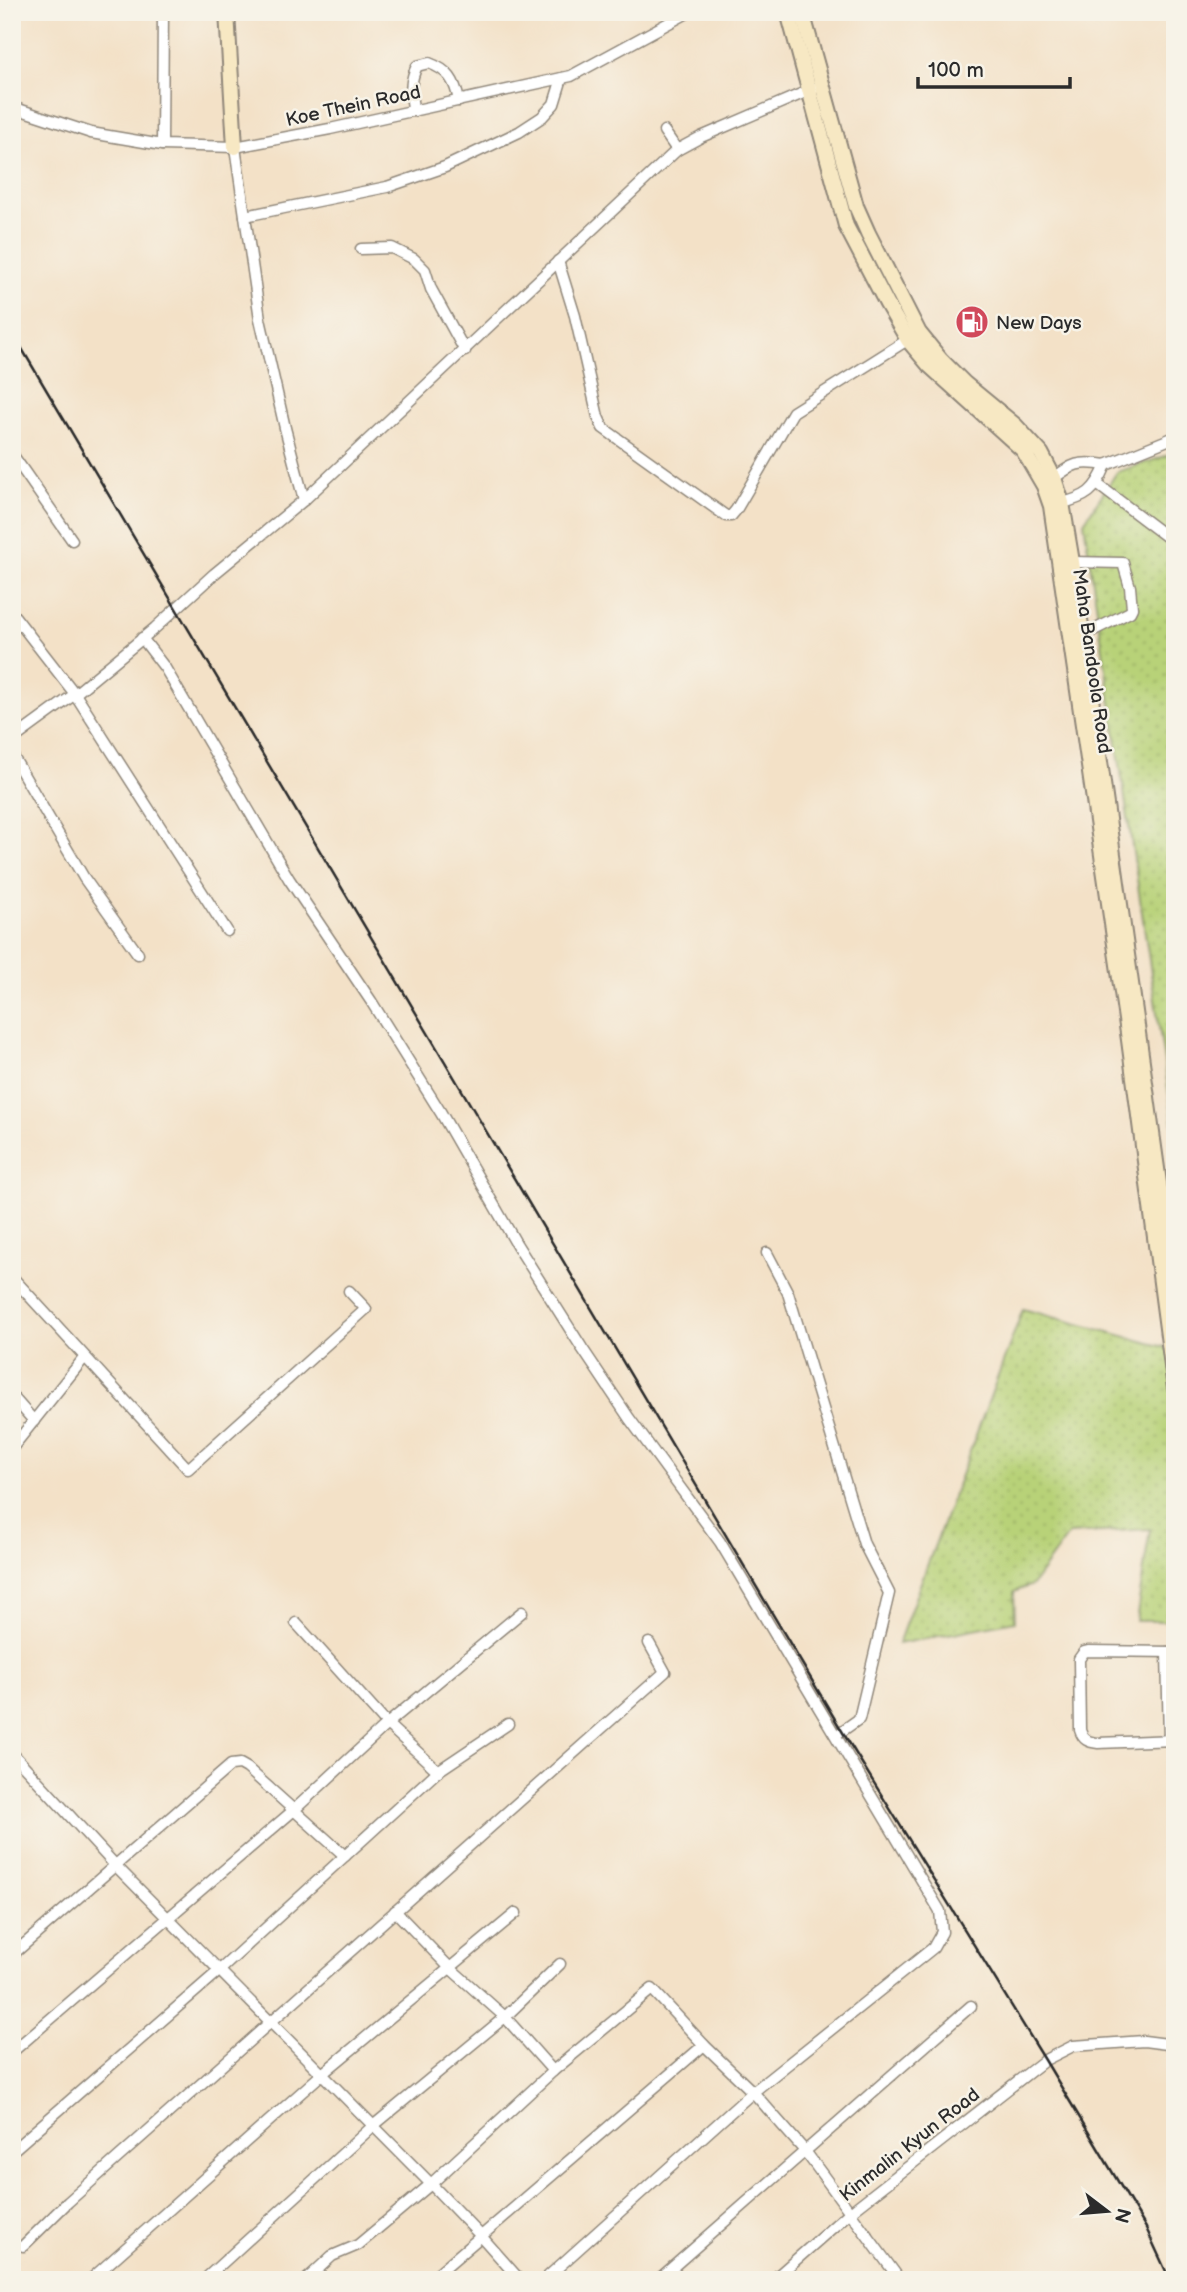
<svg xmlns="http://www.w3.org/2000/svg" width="1187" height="2292" font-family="'Balsamiq Sans',sans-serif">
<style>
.grass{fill:url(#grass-dots);stroke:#727e52;stroke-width:2}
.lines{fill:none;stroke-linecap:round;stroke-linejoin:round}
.street-casing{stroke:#8f8679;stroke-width:13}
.secondary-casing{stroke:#8f8679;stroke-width:18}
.street{stroke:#fff;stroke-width:10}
.secondary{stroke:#f7e8c3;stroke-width:14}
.rail{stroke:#2b2b2b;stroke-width:2.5}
.labels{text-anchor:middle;stroke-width:5;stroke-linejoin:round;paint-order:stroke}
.street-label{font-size:19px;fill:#2b2b2b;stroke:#f7f3e8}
.poi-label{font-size:19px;fill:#2b2b2b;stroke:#f7f3e8;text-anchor:start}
</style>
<defs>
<pattern id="grass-dots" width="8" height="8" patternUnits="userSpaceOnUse" patternTransform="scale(1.75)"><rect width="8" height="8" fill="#b8d278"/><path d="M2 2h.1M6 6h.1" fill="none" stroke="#9eb468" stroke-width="1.8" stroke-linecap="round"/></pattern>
</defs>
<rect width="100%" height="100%" fill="#f7f3e8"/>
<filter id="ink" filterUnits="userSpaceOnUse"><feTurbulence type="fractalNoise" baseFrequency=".0143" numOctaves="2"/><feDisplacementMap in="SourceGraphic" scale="14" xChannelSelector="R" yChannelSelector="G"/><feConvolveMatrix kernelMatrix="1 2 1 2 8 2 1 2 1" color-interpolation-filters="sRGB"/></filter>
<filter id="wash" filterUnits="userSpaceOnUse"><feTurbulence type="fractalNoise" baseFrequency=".00686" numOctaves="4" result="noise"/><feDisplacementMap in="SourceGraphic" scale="28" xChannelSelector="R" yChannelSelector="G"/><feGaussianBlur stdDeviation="1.57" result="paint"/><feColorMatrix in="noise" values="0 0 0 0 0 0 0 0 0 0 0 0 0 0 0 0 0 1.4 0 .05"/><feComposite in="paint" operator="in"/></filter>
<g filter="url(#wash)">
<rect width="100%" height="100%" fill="#f3e1c7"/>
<!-- grass -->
<g class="grass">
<polygon points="1175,453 1175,1135 1084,522 1117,472"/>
<polygon points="1023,1309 1172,1349 1175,1409 1175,1621 1136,1621 1150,1529 1069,1534 1032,1585 1014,1592 1015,1621 898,1644"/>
</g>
</g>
<g filter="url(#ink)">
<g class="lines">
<defs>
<g id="street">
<polyline points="151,12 163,14"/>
<polyline points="12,107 91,133 162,145 235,147 330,129 571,76 689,12"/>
<path d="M414,111C410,96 410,80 417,66L429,63C448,70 455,80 459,101"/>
<polyline points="664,131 677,150"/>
<polyline points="162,145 163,12"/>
<polyline points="235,147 260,319 285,428 304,500"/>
<polyline points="245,216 387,187 445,167 519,132 542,117 554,104 562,78"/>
<polyline points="361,249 392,248 414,259 425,270 431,289 465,351"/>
<polyline points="558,261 575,316 598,417 603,428 726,516 731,516 736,510 793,412 912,337"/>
<polyline points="12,454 72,540"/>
<polyline points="1106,465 1175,437"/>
<path d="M1050,481C1073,464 1077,460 1106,465"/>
<polyline points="1097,484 1175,543"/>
<path d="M1059,504C1087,497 1095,492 1106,465"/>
<polyline points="1072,562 1123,563 1130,587 1132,608 1130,612 1082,636"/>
<polyline points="12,613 75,694 227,931"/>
<polyline points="142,638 165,668 289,879 371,1001 441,1113 517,1245 582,1348 629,1418 720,1542 940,1911 942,1932 933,1948 753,2092 544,2280"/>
<polyline points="12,740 75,694 155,628 214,574 304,500 677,150 701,137 815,88"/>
<polyline points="12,755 84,878 138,954"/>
<polyline points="767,1253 788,1293 864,1544 889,1593 859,1719 842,1731"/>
<polyline points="12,1277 188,1469 366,1309 349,1291"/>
<polyline points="12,1396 34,1421"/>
<polyline points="12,1448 84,1358"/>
<polyline points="296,1623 387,1724 438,1771"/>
<polyline points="1167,1652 1169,1740"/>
<path d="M1175,1652L1088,1651L1084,1652L1079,1659L1080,1730C1083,1740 1088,1742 1098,1743L1175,1740"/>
<polyline points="12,1753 115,1865 431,2184 481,2236 520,2280"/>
<polyline points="395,1911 450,1968 505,2017 553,2071"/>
<polyline points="12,1955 231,1765 240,1764 247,1768 345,1856"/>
<polyline points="12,2052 294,1810 387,1724 522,1612"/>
<polyline points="12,2151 220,1970 438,1771 508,1724"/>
<polyline points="23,2246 68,2202 665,1672 649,1643"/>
<polyline points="90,2280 322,2074 516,1913"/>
<polyline points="204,2280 373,2126 505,2017 560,1964"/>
<polyline points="306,2280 332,2256 358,2245 431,2184 553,2071 652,1989 704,2045 753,2092 805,2151 900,2280"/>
<polyline points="430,2280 704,2045"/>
<polyline points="658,2280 971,2006"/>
<polyline points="773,2280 849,2213 1045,2060 1073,2046 1144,2041 1175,2045"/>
</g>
<g id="secondary">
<polyline points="227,12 235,147"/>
<polyline points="788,12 846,226 887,304 908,340 929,365 1023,450 1044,486 1051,506 1129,1040 1175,1389"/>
<polyline points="802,12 856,206 868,233 919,333 940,359 965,384 1016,426 1041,453 1054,478 1062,503 1072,562 1175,1297"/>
</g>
</defs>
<!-- street casing -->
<use href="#street" class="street-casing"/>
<!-- secondary casing -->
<use href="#secondary" class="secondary-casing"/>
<!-- street -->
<use href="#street" class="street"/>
<!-- secondary -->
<use href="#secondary" class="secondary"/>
<!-- rail -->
<polyline class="rail" points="12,332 842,1731 1045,2060 1146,2228 1170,2280"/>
</g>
</g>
<!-- icons -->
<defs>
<symbol id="fuel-disc" viewBox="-11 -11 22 22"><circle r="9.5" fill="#d1495b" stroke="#f7f3e8"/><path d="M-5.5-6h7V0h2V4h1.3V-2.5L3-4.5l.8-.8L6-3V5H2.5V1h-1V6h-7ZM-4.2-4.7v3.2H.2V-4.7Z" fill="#fff"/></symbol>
</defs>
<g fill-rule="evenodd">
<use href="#fuel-disc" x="953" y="303" width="38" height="38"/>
</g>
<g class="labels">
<!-- street labels -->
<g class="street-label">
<text transform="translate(353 105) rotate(-12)" y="7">Koe Thein Road</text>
<text transform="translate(1093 661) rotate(82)" y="7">Maha Bandoola Road</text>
<text transform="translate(909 2144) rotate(-38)" y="7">Kinmalin Kyun Road</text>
</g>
<!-- poi labels -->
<g class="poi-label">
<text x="996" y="329">New Days</text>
</g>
</g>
<!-- margin -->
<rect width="1187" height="2292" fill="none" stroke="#f7f3e8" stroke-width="42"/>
<!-- north arrow -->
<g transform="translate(1107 2211) rotate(106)" stroke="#f7f3e8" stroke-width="5" paint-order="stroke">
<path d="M0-5L12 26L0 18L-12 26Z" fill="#2b2b2b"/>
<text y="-10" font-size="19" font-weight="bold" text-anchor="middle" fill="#2b2b2b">N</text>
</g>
<!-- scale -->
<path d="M918 77v10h152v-10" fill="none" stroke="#2b2b2b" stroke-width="3.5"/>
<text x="928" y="77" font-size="21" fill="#2b2b2b" stroke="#f7f3e8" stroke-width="5" paint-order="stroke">100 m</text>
</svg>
